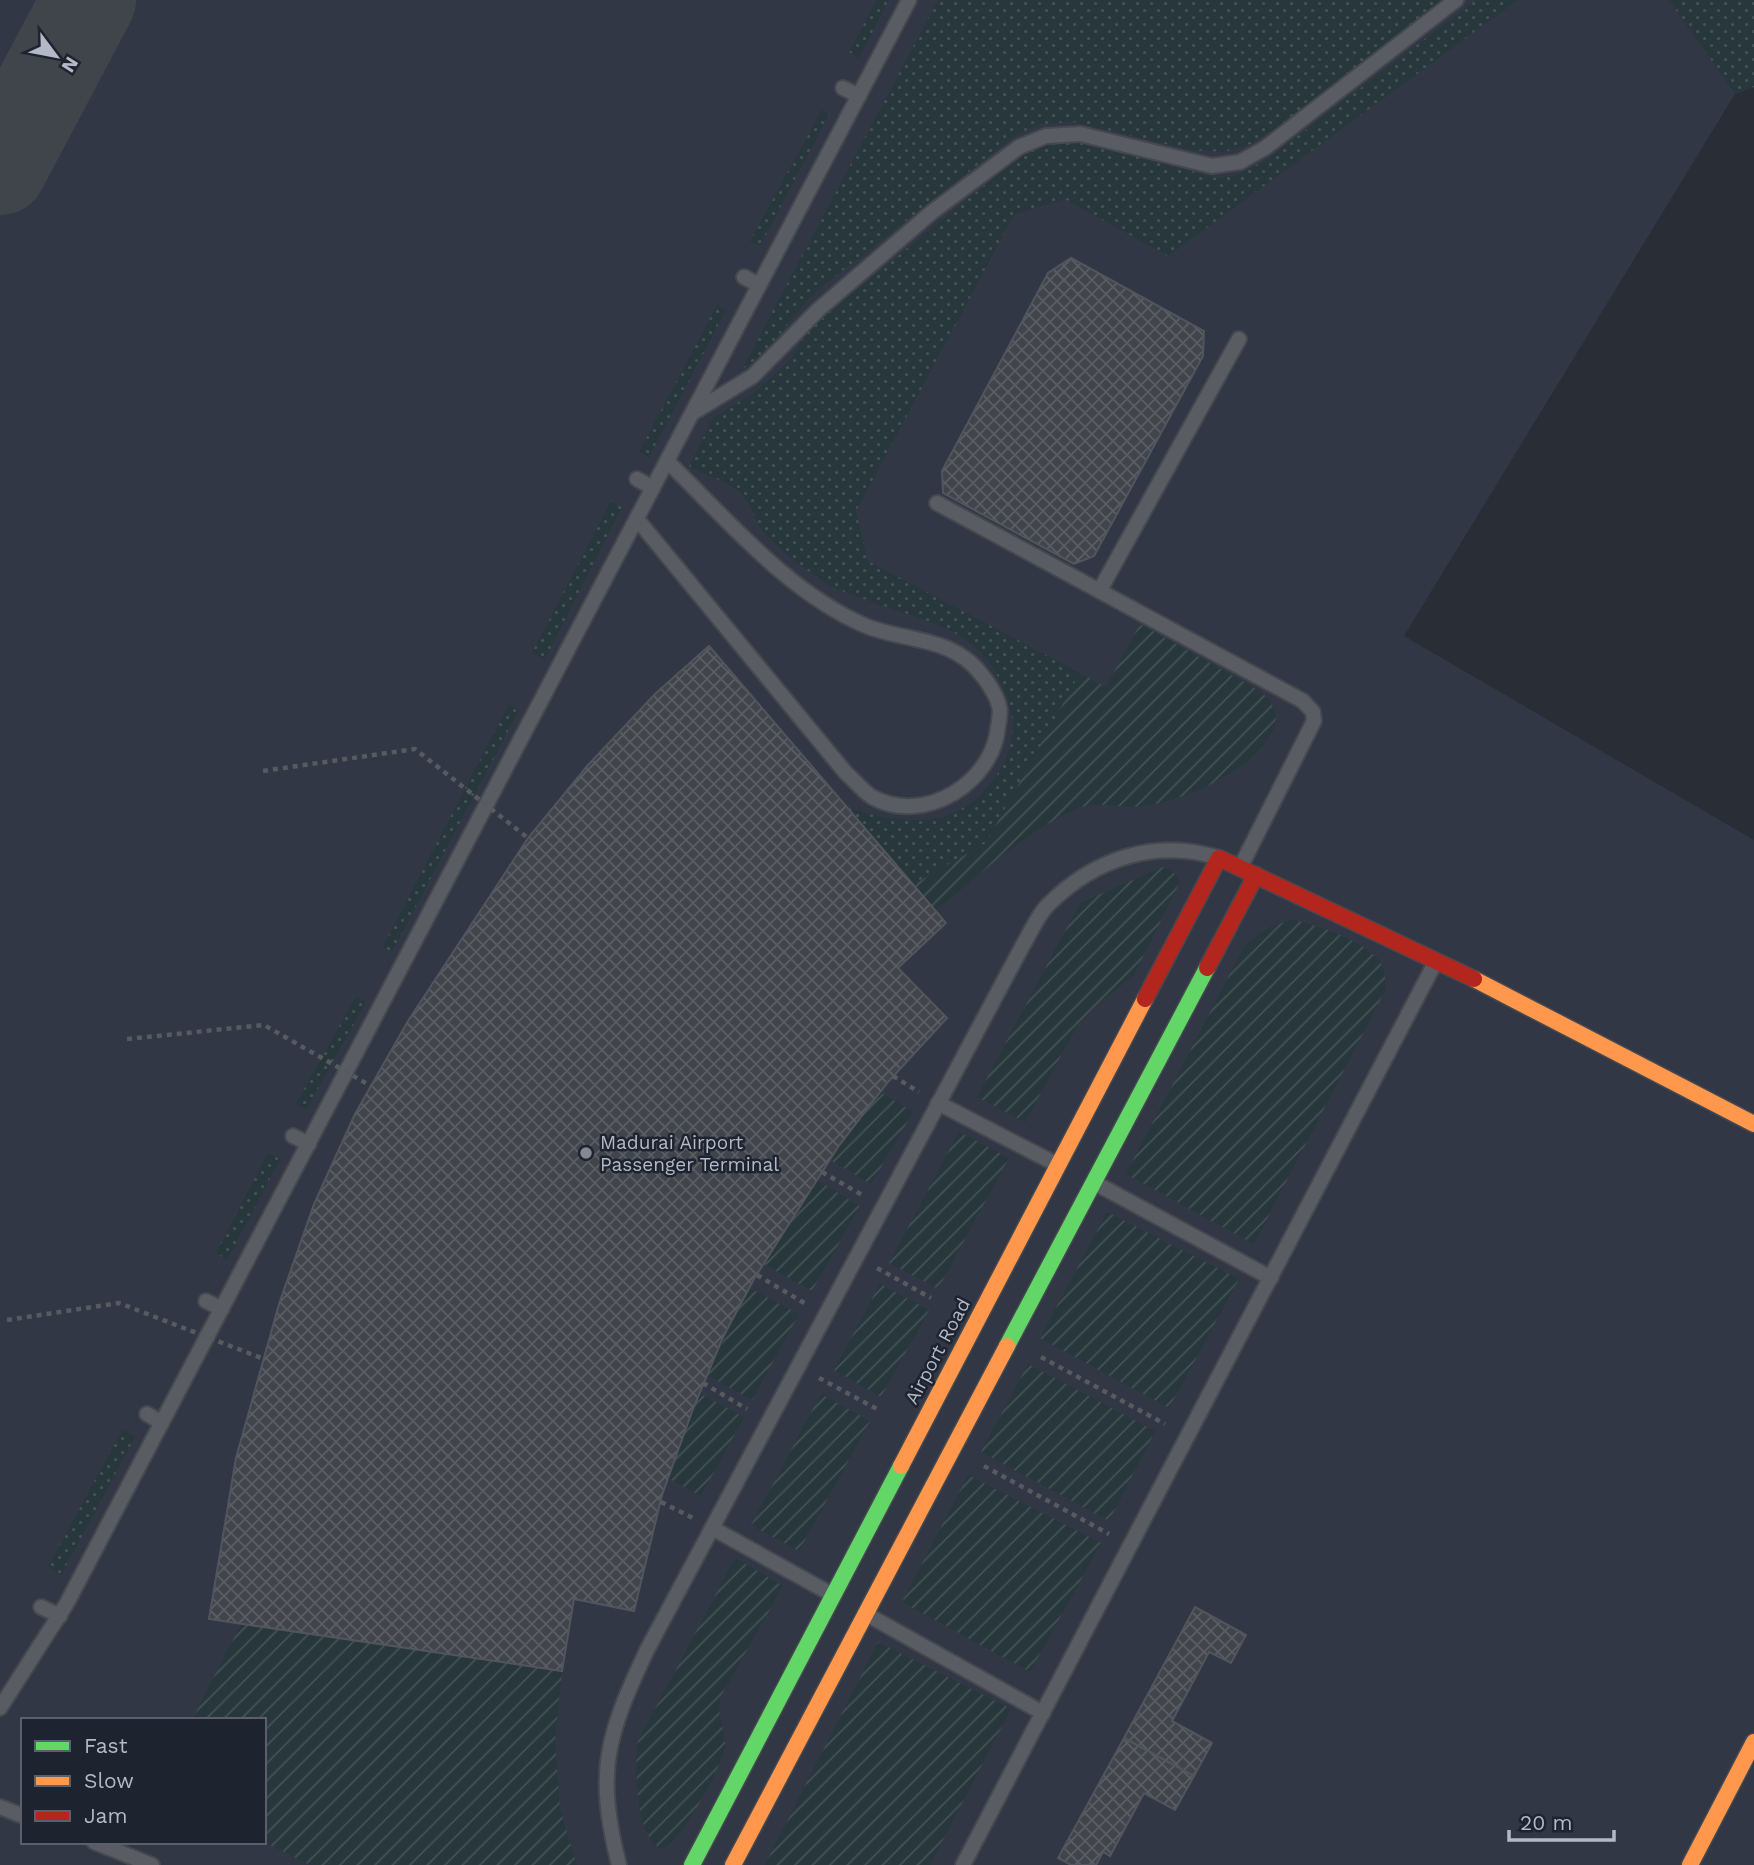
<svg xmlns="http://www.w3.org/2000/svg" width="1754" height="1865" font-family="'Work Sans',sans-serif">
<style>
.airport{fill:#313745;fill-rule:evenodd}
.grass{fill:url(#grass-dots)}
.garden{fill:url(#garden-furrows)}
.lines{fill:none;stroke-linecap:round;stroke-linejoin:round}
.taxiway{stroke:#40444b;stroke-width:94}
.building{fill:url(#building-cross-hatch);stroke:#51555d;stroke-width:2}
.lane-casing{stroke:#45484e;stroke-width:18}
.fast-casing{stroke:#45484e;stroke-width:19}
.slow-casing{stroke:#45484e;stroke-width:19}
.jam-casing{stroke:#45484e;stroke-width:19}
.path{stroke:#565b60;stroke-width:4.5;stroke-dasharray:5 5;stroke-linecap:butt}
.lane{stroke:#595c63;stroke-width:14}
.fast{stroke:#63d668;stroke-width:16}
.slow{stroke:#ff974d;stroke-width:16}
.jam{stroke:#b3261e;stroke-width:16}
.path-bridge{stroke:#565b60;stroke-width:4.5;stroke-dasharray:5 5;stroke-linecap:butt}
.poi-dot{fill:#838893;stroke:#1d232f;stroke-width:2.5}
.labels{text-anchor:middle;stroke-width:5;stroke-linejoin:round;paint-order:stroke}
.poi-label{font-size:19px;fill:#b3b9c6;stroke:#1d232f;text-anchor:start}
.street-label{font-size:19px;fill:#b3b9c6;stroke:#1d232f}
</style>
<defs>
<pattern id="grass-dots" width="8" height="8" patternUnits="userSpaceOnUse" patternTransform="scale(1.75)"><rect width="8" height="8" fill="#27373b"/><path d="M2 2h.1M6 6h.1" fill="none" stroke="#445256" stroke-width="1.8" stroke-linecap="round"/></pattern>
<pattern id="garden-furrows" width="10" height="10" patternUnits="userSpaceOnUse" patternTransform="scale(1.75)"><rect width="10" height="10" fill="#27373b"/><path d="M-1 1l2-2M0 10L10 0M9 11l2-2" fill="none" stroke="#445256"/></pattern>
<pattern id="building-cross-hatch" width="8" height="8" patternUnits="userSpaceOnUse" patternTransform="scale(1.75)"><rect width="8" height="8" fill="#41444a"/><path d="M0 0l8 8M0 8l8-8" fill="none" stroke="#5a5d63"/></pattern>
</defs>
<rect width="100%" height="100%" fill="#292d35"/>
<!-- airport -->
<path class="airport" d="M0,0H1754V87L1735,94L1404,636L1754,840V1865H0ZM23,1720H264V1842H23Z"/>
<!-- grass -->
<g class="grass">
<polygon points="877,0 889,0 859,58 849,52"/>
<path d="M938,0H1444L1285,122L1250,144L1224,152L1191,150L1074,122L1041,124L1017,134L818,290C791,315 774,350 742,369Z"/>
<path d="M1476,0H1518L1168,256L1065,199L1014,215L856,511L868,561L1080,673L986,843L913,884L848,808C891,821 941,831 978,797C1002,774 1020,742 1010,707C988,629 935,625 867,600C854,595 839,591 827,584C806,570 783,553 765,534C753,521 752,501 737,490C724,480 704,474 689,467L713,418L754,393L790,360L806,334L832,310L1018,158C1028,153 1038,146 1049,144C1099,136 1167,165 1215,178L1233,176L1265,161Z"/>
<polygon points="1669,0 1754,0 1754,87 1735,94"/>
<polygon points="822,110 829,114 760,246 750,241"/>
<polygon points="717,305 726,310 649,457 639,452"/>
<polygon points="611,501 622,507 545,659 532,653"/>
<polygon points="509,704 519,710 392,952 383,947"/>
<polygon points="356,996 366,1002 306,1110 296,1104"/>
<polygon points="268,1153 280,1159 227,1260 216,1253"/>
<polygon points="122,1430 135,1437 61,1575 48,1567"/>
</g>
<!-- garden -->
<g class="garden">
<path d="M1140,624L1260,691C1278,707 1281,720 1267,740C1243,776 1175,805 1132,807C1114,807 1097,801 1079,808C1028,829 978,876 936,910L913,885L986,843L1080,673L1106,687Z"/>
<polygon points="1163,867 1177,875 1179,884 1134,975 1092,1009 1077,1026 1025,1122 977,1097 1080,903"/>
<path d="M1291,920C1314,923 1367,942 1380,962C1385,970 1385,980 1386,989L1254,1244L1126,1174L1245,945L1268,928Z"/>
<polygon points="880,1092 913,1112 871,1184 830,1160"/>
<polygon points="959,1132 1009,1158 938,1289 889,1263"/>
<polygon points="816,1180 860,1206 812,1291 764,1264"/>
<polygon points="1107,1212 1239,1279 1169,1408 1040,1338"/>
<polygon points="880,1284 929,1310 881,1397 834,1370"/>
<polygon points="749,1288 799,1314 752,1400 707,1375"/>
<polygon points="1028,1364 1155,1431 1109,1521 981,1452"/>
<polygon points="699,1393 744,1417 701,1496 668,1478"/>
<polygon points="821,1394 870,1421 799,1551 751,1525"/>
<polygon points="968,1475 1101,1543 1030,1672 902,1602"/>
<path d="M735,1558L783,1586L721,1696C716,1714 724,1726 725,1744C725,1763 679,1846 662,1849C634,1838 635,1765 638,1741Z"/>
<polygon points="241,1624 562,1671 555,1739 560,1810 577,1865 310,1865 264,1842 264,1720 192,1720"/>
<polygon points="878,1642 1011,1709 930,1865 765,1865"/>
</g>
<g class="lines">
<!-- taxiway -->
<polyline class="taxiway" points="0,168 89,0"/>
</g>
<!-- building -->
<g class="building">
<polygon points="1071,258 1204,331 1203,356 1094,556 1074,564 943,493 942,471 1048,273"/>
<polygon points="709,646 946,923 898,968 947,1018 888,1082 838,1147 754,1279 723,1337 693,1409 662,1495 634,1611 574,1599 562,1671 209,1619 236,1458 279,1304 314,1204 355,1114 408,1021 528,838 588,765 656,693"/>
<polygon points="1195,1607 1246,1635 1231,1663 1209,1652 1172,1721 1212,1743 1194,1776 1124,1738"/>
<polygon points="1124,1738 1194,1776 1175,1810 1144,1793 1110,1856 1103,1852 1096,1865 1071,1865 1058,1858"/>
</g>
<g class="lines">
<defs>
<g id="lane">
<polyline points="843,88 859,96"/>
<polyline points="744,277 759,285"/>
<polyline points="694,412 753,376 818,310 932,212 1019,147 1046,136 1080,134 1212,166 1240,162 1265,148 1456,0"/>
<polyline points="637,479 653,488"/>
<polyline points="937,503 1303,701 1313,712 1314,721 1240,868"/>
<path d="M637,519L845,772C853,779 863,791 872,797C925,826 993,782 998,727C999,721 1001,711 999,706C997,696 987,681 981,674C952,636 905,642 866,626C788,593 727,519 667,461"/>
<polyline points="1100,590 1239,339"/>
<polyline points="938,1103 1058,1165"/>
<polyline points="293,1136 309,1144"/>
<polyline points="1095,1183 1271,1278"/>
<polyline points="206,1301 222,1309"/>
<polyline points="147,1414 162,1423"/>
<polyline points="712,1528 833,1595"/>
<polyline points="41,1607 60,1616"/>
<polyline points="866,1614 1043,1713"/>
<polyline points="0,1708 67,1603 909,0"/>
<polyline points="0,1807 23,1816"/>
<polyline points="94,1842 152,1865"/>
<path d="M619,1865C595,1771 607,1735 647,1650L1023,945C1031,932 1038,914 1049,904C1095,858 1157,838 1219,858"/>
<polyline points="963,1865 1435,963"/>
</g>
<g id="fast">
<polyline points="1007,1346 1207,968"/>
<polyline points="692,1865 901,1466"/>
</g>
<g id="slow">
<polyline points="1474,979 1754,1124"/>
<polyline points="901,1466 1145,999"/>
<polyline points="733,1865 1007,1346"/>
<polyline points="1690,1865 1754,1742"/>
</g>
<g id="jam">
<polyline points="1207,968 1256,875"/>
<polyline points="1145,999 1219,858 1474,979"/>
</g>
</defs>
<!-- lane casing -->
<use href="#lane" class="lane-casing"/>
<!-- fast casing -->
<use href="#fast" class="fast-casing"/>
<!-- slow casing -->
<use href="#slow" class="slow-casing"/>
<!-- jam casing -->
<use href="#jam" class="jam-casing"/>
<!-- path -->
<g class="path">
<polyline points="893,1076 919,1092"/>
<polyline points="822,1172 864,1196"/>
<polyline points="877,1268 931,1298"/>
<polyline points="757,1275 806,1304"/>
<polyline points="1041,1357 1165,1424"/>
<polyline points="819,1378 877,1409"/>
<polyline points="703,1383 747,1409"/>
<polyline points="984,1466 1109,1534"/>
<polyline points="661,1502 693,1518"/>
</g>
<!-- lane -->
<use href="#lane" class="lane"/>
<!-- fast -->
<use href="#fast" class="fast"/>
<!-- slow -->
<use href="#slow" class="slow"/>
<!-- jam -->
<use href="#jam" class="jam"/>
<!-- path-bridge -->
<g class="path-bridge">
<polyline points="263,771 415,749 528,838"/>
<polyline points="127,1039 264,1025 371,1086"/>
<polyline points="7,1320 119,1303 264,1359"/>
</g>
</g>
<!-- markers -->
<circle class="poi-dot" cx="586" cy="1153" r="7"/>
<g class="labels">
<!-- poi labels -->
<g class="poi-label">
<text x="600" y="1149">Madurai Airport<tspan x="600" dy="22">Passenger Terminal</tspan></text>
</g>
<!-- street labels -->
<g class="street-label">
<text transform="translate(937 1351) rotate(-62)" y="7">Airport Road</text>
</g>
</g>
<!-- legend -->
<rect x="21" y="1718" width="245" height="126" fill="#1d232f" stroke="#595f6b" stroke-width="2"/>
<rect x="35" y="1741" width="35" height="10" fill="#63d668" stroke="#595f6b" stroke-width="2"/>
<text x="84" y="1753" font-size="21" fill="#b3b9c6">Fast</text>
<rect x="35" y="1776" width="35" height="10" fill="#ff974d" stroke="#595f6b" stroke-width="2"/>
<text x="84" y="1788" font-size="21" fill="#b3b9c6">Slow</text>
<rect x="35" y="1811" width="35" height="10" fill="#b3261e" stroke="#595f6b" stroke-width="2"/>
<text x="84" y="1823" font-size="21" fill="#b3b9c6">Jam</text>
<!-- north arrow -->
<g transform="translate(56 56) rotate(122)" stroke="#1d232f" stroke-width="5" paint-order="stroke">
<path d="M0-5L12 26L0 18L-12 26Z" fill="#b3b9c6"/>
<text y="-10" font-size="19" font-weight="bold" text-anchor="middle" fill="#b3b9c6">N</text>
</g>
<!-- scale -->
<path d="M1509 1830v10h105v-10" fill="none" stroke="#b3b9c6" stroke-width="3.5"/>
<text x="1520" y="1830" font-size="21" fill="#b3b9c6" stroke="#1d232f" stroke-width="5" paint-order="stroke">20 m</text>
</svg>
